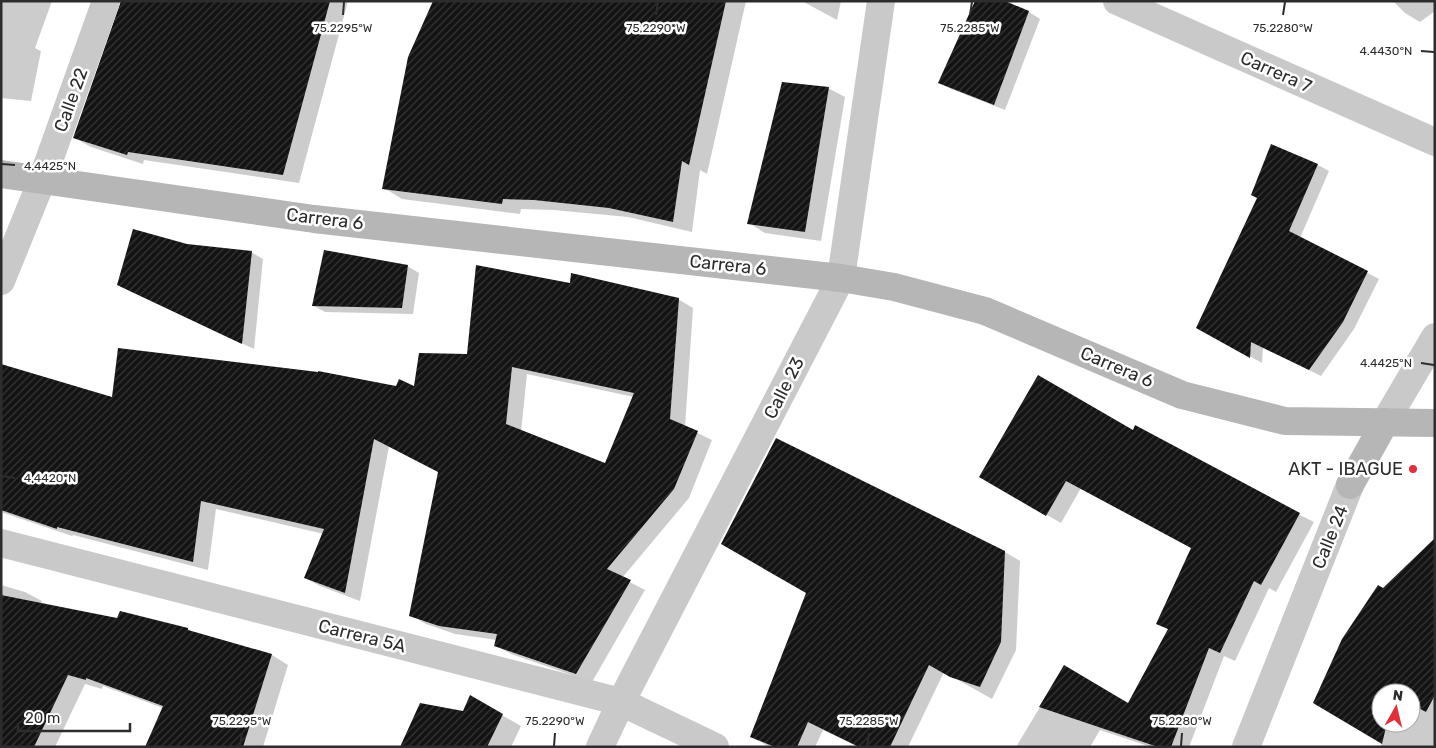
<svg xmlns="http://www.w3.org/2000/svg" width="1436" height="748" font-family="Rubik,sans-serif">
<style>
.shadow{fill:#0003;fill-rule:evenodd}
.building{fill:url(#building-hatch);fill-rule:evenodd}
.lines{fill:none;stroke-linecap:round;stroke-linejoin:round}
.street{stroke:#c9c9c9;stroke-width:28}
.secondary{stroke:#b6b6b6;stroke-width:28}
.ticks{fill:none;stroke:#2c2c2c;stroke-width:2}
.poi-dot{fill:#e22f39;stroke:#fff;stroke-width:2}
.labels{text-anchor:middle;stroke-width:5;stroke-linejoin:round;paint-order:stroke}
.street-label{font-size:18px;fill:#2c2c2c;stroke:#fff}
.poi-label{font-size:18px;fill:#2c2c2c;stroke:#fff;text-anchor:end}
.ticks-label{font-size:12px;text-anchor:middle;fill:#2c2c2c;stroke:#fff;stroke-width:5;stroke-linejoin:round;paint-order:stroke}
</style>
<defs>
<pattern id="building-hatch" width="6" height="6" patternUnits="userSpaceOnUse" patternTransform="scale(1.25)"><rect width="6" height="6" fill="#131313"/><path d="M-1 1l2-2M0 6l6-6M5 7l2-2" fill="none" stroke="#363636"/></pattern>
</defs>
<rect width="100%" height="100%" fill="#fff"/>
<!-- shadow -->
<g class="shadow">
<polygon points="1,1 52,1 35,48 41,51 31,101 1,98"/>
<polygon points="122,1 348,1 299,183 144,160 143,164 91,147 75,138"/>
<polygon points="435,1 746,1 707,174 700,170 692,232 628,217 554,210 521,209 520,214 402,199 384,188"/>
<polygon points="802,1 841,1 837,20"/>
<polygon points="1002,1 1029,12 1040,19 1005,110 951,89 940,83"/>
<polygon points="1393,1 1435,1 1435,11 1420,22 1405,13"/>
<polygon points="828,88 845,97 821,241 765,233 749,223"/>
<polygon points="1318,165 1329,171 1300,238 1379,279 1354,329 1321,376 1263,347 1262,363 1198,327"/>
<polygon points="187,245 251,252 263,259 254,349 130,291"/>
<polygon points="407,266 419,273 413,314 325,312 314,306"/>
<path d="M571,285L678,299L693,308L685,427L712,440L689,498L622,578L645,590L592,682L511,654L496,645L497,640L455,634L426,624L411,615L439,472L389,446L360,601L320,586L305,578L324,534L216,509L208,570L73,535L72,536L1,512V365L113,398L415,388L469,355ZM527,374L634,397L606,464L521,432Z"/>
<polygon points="1133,432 1314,522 1276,592 1269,588 1235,661 1224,656 1189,747 1151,747 1100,730 1090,747 1016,747 1064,667 1128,705 1169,630 1157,623 1193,548 1081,488 1061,523 981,477"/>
<path d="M1435,539V747H1380L1382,743L1314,703L1383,589ZM1381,693H1411V723H1381Z"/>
<polygon points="1005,552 1020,561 1016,650 992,699 944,672 908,747 859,747 823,730 815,747 770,747 751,737"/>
<polygon points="1,585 25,592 42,601 41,604 118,620 188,629 194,633 272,655 288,665 263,747 146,747 163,708 103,686 102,689 85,684 55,747 1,747"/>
<polygon points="470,697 521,726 511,747 401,747 464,712"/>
</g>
<!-- building -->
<g class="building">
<polygon points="121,1 330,1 283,175 128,152 127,155 73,138"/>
<polygon points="433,1 726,1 689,165 682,161 673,222 609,208 534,200 503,199 502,204 382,189 408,57"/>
<polygon points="975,1 1005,1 1029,11 994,105 938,83"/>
<polygon points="782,82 829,87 805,232 747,224"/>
<polygon points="1271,144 1318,164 1289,231 1368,271 1343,322 1309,370 1251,342 1250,358 1196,328 1257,198 1251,195"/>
<polygon points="133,229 187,244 252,251 242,344 117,285"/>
<polygon points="324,250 408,265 402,308 312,306"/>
<path d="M476,265L570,283L571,273L679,298L670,419L698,431L674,489L607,569L631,580L576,674L494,646L497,634L439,626L409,616L438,472L374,439L345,593L304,578L324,529L201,501L193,562L57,527V529L1,510V364L112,397L118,348L318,372V371L396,386L399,379L414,386L419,353L467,354ZM512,367L634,393L605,463L506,424Z"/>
<polygon points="1038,375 1133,430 1135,425 1300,513 1261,585 1254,581 1220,653 1209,648 1171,747 1158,747 1039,707 1064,665 1128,703 1168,629 1156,624 1191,548 1066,481 1046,516 979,477"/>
<polygon points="776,438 1005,551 1001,642 980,687 950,677 929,665 890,747 859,747 808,722 797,747 775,747 750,737 806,593 721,544"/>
<polygon points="1435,538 1435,695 1426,712 1411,704 1411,693 1381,693 1381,723 1387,723 1382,744 1313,703 1342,639 1378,585 1383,588"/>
<polygon points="1,595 117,618 120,611 188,628 188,630 272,654 243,747 145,747 163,706 86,678 86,680 68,675 34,747 1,747"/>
<polygon points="470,695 503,714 487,747 400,747 420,703 463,711"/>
</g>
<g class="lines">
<!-- street -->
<g class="street">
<polyline points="1117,1 1435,142"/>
<polyline points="1,281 42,180 106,1"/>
<polyline points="1385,422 1435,337"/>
<polyline points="1,543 621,702 715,747"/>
<polyline points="600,747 621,702 841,278 881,1"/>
<polyline points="1246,747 1350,485"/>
</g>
<!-- secondary -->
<g class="secondary">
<polyline points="1,174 314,219 841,278 894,287 985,311 1182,395 1285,421 1435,423"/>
<polyline points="1350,485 1385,422"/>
</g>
</g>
<!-- ticks -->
<path class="ticks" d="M343,15L344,2M656,15L658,2M970,15L972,2M1283,15L1285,2M1421,51L1434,52M2,164L15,165M1421,363L1434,365M2,476L15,478M240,746L242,733M554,746L555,733M867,746L869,733M1181,746L1182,733"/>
<!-- markers -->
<circle class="poi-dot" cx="1413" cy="469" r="5"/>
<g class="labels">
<!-- street labels -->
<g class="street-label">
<text transform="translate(1276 72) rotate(24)" y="6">Carrera 7</text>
<text transform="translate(71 100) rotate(-70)" y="6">Calle 22</text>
<text transform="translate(325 219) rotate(7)" y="6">Carrera 6</text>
<text transform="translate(728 265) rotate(6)" y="6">Carrera 6</text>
<text transform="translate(1117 367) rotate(23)" y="6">Carrera 6</text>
<text transform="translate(784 388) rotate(-63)" y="6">Calle 23</text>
<text transform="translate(1330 537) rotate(-68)" y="6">Calle 24</text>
<text transform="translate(362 636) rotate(14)" y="6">Carrera 5A</text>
</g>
<!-- poi labels -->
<g class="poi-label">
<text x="1403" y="475">AKT - IBAGUE</text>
</g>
</g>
<g class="ticks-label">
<text x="343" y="32">75.2295°W</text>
<text x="656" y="32">75.2290°W</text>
<text x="970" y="32">75.2285°W</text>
<text x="1283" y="32">75.2280°W</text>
<text x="1386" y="55">4.4430°N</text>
<text x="50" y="170">4.4425°N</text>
<text x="1386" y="367">4.4425°N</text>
<text x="50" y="482">4.4420°N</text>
<text x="242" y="725">75.2295°W</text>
<text x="555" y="725">75.2290°W</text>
<text x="869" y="725">75.2285°W</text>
<text x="1182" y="725">75.2280°W</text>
</g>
<!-- border -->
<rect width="1436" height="748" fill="none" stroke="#2c2c2c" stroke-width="5"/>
<!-- north arrow -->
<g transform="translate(1396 708) rotate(8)"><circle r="24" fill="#ffffff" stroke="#ababab"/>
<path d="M0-4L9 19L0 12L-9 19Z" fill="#e22f39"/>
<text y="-8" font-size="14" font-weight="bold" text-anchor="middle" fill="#2c2c2c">N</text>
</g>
<!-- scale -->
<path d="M18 723v8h112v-8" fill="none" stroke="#2c2c2c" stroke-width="2.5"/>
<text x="25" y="723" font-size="15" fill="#2c2c2c" stroke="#ffffff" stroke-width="4" paint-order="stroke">20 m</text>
</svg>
